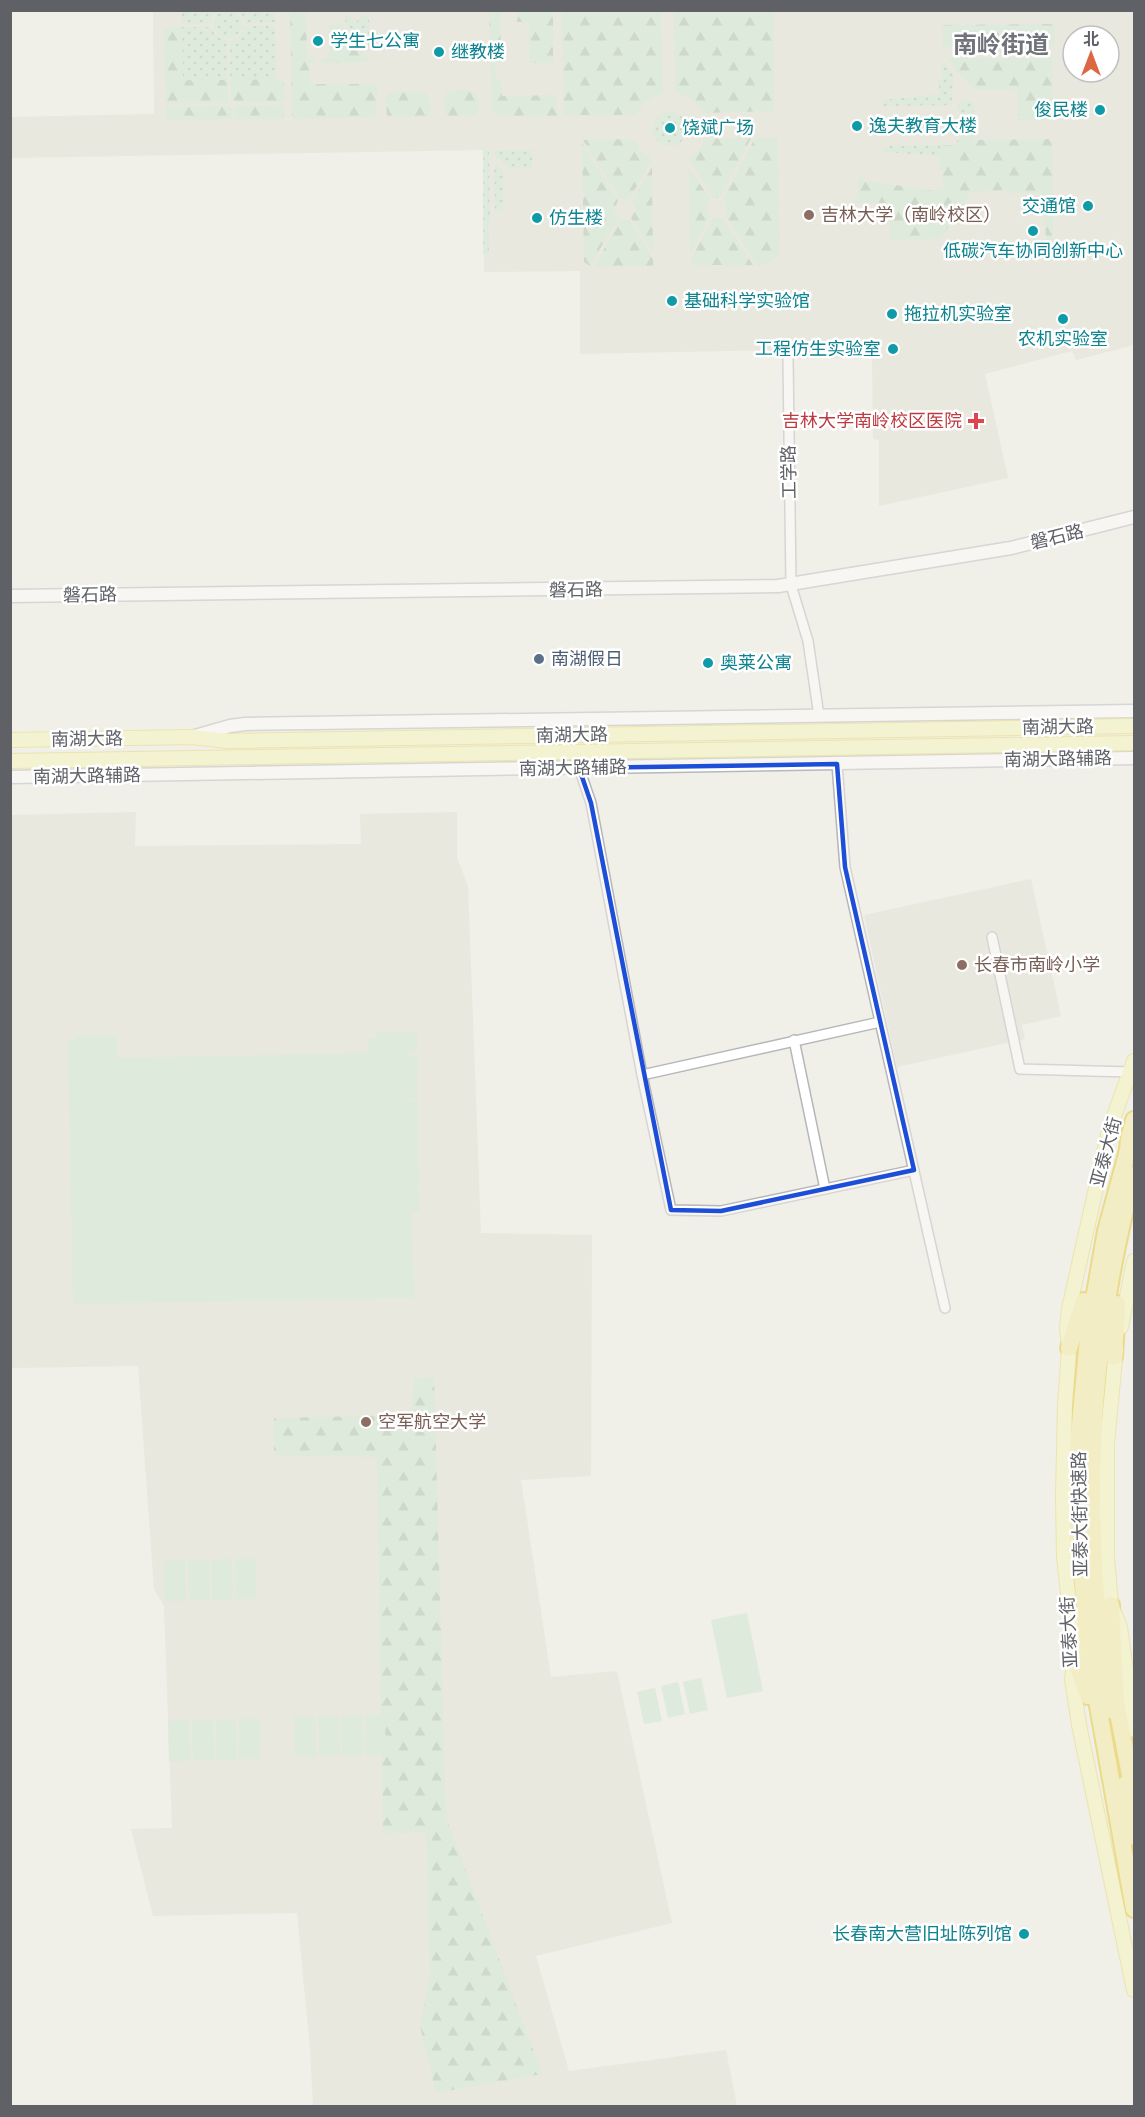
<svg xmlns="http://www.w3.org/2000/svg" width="1145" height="2117" font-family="Lato,'Noto Sans SC',sans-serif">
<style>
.education{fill:#e0dfd6;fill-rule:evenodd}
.grass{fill:url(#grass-dots)}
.forest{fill:url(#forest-firs)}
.garden{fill:#c7e5cc}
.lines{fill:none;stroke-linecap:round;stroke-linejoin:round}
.street-casing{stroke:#b5b6bb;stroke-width:12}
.secondary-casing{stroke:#b6b8be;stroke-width:15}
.primary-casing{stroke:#e6d76b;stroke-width:16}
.highway-casing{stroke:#e4c315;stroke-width:20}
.street{stroke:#fff;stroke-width:9}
.secondary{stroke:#fff;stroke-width:12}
.primary{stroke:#f8f8b5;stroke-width:14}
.highway{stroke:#f4eb9b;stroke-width:16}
.marked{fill:none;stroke:#1d4ed8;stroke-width:4.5;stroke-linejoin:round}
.culture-dot{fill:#0f9aa8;stroke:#fff;stroke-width:2}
.education-dot{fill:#8d6e63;stroke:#fff;stroke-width:2}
.health-dot{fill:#e0444e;stroke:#fff;stroke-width:2}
.service-dot{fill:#5c6f8a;stroke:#fff;stroke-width:2}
.labels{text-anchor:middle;stroke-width:5;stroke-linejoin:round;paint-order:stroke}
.culture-label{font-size:18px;fill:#0d838f;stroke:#fff;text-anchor:start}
.education-label{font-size:18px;fill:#785e54;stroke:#fff;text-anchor:start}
.health-label{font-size:18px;fill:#be3a42;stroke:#fff;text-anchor:end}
.street-label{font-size:18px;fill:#5f6167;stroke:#fff}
.service-label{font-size:18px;fill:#4e5e75;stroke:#fff;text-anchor:start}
.district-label{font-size:24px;font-weight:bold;fill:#707379;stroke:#fff}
</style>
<defs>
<pattern id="grass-dots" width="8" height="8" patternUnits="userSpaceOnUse" patternTransform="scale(1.5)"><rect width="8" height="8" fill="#c7e5cc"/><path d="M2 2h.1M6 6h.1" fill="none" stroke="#a5bda9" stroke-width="1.8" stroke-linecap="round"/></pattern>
<pattern id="forest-firs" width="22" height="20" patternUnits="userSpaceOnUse" patternTransform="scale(1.5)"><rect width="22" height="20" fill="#c7e5cc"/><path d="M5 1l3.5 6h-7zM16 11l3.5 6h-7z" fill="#a5bda9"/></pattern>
</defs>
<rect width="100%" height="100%" fill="#f0efe8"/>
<!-- education -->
<g class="education">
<path d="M153,11H1134V345L1076,360L1072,351L985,374L1008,478L879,506V440L873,439L872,358L799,359L776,350L580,354V271L484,272L483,150L11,158L10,117L154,114ZM1073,36H1109V72H1073Z"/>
<polygon points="136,812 135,846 361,844 360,814 457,812 457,858 468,886 481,1233 592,1235 591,1476 521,1480 551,1677 617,1671 672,1923 536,1956 569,2071 726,2050 737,2106 313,2106 310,2049 297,1913 153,1916 131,1829 172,1828 164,1606 154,1589 138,1366 11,1368 10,815"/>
<polygon points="1031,879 1061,1016 1022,1025 1025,1039 897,1067 864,915"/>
</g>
<!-- grass -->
<g class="grass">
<circle cx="228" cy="24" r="14"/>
<polygon points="182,11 182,10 219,11 213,16 211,23 182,24"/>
<polygon points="238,11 275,11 275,22 245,23 243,16"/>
<polygon points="345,16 349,16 356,22 362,16 369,16 369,54 345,21"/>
<polygon points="245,26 275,26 276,79 230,80 230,41 238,38"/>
<polygon points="182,27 211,27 215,35 227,41 228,80 183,81"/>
<polygon points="942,62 944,63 953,73 952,105 883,106 883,100 940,94 938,80 942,80"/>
<path d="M960,101H974L975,140L955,144C966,129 970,125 957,108Z"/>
<circle cx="670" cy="129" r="17"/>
<polygon points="941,145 941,156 884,152 884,146"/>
<polygon points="483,150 489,150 490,222 488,223 489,254 483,254"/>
<polygon points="532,150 532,168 509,169 492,151"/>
<polygon points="497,165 503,172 503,211 495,211 494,168"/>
</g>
<!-- forest -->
<g class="forest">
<polygon points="290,11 306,11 307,59 314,59 314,63 309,63 310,84 377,84 376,117 292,119"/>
<polygon points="489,11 500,11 501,57 495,58 496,80 501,81 502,96 557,95 557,116 500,116 492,111"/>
<polygon points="517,11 553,11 553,63 529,63 529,22 517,22"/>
<polygon points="562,11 661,11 663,93 645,101 636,115 564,115"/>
<path d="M674,11H774V111L703,113C696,102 688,95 675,92Z"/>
<polygon points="334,23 341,23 370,62 322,63 322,59 329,59 329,25 334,25"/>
<polygon points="1054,24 1054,44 1051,46 943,47 942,25"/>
<polygon points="164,27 182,27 183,80 228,80 228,103 166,103"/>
<polygon points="947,58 1051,58 1052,60 1053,119 1050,120 1018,121 1018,89 973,90 972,86 961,77"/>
<polygon points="276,79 276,81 284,81 284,102 238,102 231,99 230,80"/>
<path d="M469,90C480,93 480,107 476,116H446L444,99L447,93L452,90Z"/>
<path d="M422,91C431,95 432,109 428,117L387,116L386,98L389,93Z"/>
<polygon points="284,105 284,119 235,119 235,109 239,106"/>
<polygon points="229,106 233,109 233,119 166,120 166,107"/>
<polygon points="751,138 720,198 713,198 689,159 699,150 705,139"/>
<polygon points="755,138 778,138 779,255 765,264 757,265 725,215 727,208 723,199"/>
<polygon points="635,139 640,150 652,160 629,199 620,199 583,140"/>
<polygon points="1050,139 1053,142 1053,243 1046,243 1045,217 1042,217 1041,193 1007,193 1006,190 970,192 966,200 965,219 950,225 940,239 884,240 890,239 890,208 887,207 887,203 856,203 859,176 862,176 862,180 928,190 936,191 937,188 943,188 943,170 939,170 941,145 953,145 969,140"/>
<polygon points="582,143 618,201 614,209 618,218 590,266 584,262"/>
<polygon points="652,167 653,253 631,218 636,209 632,201"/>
<polygon points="689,168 710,199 705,208 710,217 690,254"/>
<polygon points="713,218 722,218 753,265 690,265 690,261"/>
<polygon points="621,219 629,219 653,258 653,266 594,267"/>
<polygon points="434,1378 446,1817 542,2074 436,2093 420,2026 430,1974 426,1832 383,1833 377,1457 274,1455 274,1418 412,1415 414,1379"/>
</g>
<!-- garden -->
<g class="garden">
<polygon points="376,1032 417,1032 417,1053 409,1053 410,1056 418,1056 418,1077 410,1077 417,1078 417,1099 410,1099 410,1101 418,1101 418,1123 411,1124 418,1124 418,1166 411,1167 419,1168 419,1189 412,1190 419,1191 419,1212 412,1212 414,1298 73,1304 68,1040 75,1040 76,1036 117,1036 117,1058 368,1053 368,1038 376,1038"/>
<polygon points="232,1559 233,1599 212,1600 211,1560"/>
<rect x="235" y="1559" width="21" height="40"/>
<polygon points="185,1560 186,1601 165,1601 164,1561"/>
<polygon points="188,1560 209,1560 210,1600 189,1601"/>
<polygon points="747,1613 763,1691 727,1698 711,1620"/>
<polygon points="701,1678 708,1710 690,1714 683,1682"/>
<polygon points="678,1682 685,1714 668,1718 661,1686"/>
<polygon points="655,1688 662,1721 644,1724 637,1692"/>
<polygon points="362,1715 363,1756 342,1756 341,1716"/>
<polygon points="365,1715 385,1715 386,1755 365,1755"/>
<polygon points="315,1716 316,1757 295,1757 294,1717"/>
<polygon points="318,1716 339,1716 340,1756 319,1756"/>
<polygon points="236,1719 237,1760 216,1760 216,1720"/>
<rect x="239" y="1719" width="21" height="40"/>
<polygon points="189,1720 190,1761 169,1761 168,1721"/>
<polygon points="192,1720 213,1720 214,1760 193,1760"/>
</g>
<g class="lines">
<defs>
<g id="street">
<polyline points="788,358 791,585 808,641 819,716"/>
<polyline points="837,764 845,867 945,1308"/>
<polyline points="579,768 591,803 642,1075 671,1210 721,1211 914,1170"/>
<polyline points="992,937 1020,1069 1130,1072"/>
<polyline points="794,1040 825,1189"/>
<polyline points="642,1075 880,1022"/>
</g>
<g id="secondary">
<polyline points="10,596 778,586 1011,548 1134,517"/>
<polyline points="195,736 230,726 245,724 1134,711"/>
<polyline points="10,777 1134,758"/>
</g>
<g id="primary">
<polyline points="10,740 192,737 228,741 1134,726"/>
<polyline points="10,761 1134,743"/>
<polyline points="1134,1061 1109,1130 1069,1309 1067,1328 1069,1348 1065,1405 1063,1496 1064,1557 1075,1657 1072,1679 1079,1725 1134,1990"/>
<polyline points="1121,1327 1134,1261"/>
<polyline points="1116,1348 1107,1444 1107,1557 1111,1605 1120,1627 1134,1730"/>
</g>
<g id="highway">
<polyline points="1134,1120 1129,1139 1128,1150 1106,1231 1089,1328 1078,1446 1078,1528 1089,1655 1134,1909"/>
<polyline points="1069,1348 1084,1301"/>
<polyline points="1114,1357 1117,1304"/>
<polyline points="1111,1605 1116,1702 1134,1796"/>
<polyline points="1075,1657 1088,1696"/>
<path d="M1109,1710C1105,1686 1103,1661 1100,1637C1083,1482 1093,1325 1134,1175"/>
<polyline points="1124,1785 1134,1837"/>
</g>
</defs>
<!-- street casing -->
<use href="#street" class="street-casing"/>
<!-- secondary casing -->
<use href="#secondary" class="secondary-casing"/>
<!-- primary casing -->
<use href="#primary" class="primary-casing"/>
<!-- highway casing -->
<use href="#highway" class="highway-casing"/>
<!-- street -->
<use href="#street" class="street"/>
<!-- secondary -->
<use href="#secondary" class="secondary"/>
<!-- primary -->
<use href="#primary" class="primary"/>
<!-- highway -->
<use href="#highway" class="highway"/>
</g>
<!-- marked area -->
<path d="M0 0H1145V2117H0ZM837,764L845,867L914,1170L721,1211L671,1210L591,803L579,768Z" fill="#f0efe8" fill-opacity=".55" fill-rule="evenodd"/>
<path class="marked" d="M837,764L845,867L914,1170L721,1211L671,1210L591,803L579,768Z"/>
<!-- markers -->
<g class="culture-dot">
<circle cx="318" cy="41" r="6"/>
<circle cx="439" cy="52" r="6"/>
<circle cx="1100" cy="110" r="6"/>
<circle cx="857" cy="126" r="6"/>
<circle cx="670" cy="128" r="6"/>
<circle cx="1088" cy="206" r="6"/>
<circle cx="537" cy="218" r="6"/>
<circle cx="1033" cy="231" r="6"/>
<circle cx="672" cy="301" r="6"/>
<circle cx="892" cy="314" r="6"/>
<circle cx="1063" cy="319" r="6"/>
<circle cx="893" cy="349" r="6"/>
<circle cx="708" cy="663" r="6"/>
<circle cx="1024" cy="1934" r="6"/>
</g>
<g class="education-dot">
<circle cx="809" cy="215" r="6"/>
<circle cx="962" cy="965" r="6"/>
<circle cx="366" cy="1422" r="6"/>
</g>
<path class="health-dot" d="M973 412h6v6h6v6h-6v6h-6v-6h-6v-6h6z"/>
<circle class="service-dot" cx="539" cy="659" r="6"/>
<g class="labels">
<!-- culture labels -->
<g class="culture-label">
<text x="330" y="47">学生七公寓</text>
<text x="451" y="58">继教楼</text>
<text x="1088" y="116" text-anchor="end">俊民楼</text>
<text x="869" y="132">逸夫教育大楼</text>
<text x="682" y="134">饶斌广场</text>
<text x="1076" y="212" text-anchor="end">交通馆</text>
<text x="549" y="224">仿生楼</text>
<text x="1033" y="257" text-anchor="middle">低碳汽车协同创新中心</text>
<text x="684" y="307">基础科学实验馆</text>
<text x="904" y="320">拖拉机实验室</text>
<text x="1063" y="345" text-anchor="middle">农机实验室</text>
<text x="881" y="355" text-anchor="end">工程仿生实验室</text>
<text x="720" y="669">奥莱公寓</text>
<text x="1012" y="1940" text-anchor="end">长春南大营旧址陈列馆</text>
</g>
<!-- education labels -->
<g class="education-label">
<text x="821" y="221">吉林大学（南岭校区）</text>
<text x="974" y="971">长春市南岭小学</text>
<text x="378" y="1428">空军航空大学</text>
</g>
<!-- health labels -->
<g class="health-label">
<text x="962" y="427">吉林大学南岭校区医院</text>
</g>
<!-- street labels -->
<g class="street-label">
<text transform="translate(789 472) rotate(-91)" y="6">工学路</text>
<text transform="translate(1057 537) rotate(-14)" y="6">磐石路</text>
<text transform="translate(576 590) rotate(-1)" y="6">磐石路</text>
<text transform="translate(90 595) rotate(-1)" y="6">磐石路</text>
<text transform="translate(1058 727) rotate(-1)" y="6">南湖大路</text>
<text transform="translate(572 735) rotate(-1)" y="6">南湖大路</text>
<text transform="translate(87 739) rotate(-1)" y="6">南湖大路</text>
<text transform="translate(1058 759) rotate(-1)" y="6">南湖大路辅路</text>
<text transform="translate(573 768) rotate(-1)" y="6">南湖大路辅路</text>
<text transform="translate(87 776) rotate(-1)" y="6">南湖大路辅路</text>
<text transform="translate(1106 1152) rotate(-75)" y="6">亚泰大街</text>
<text transform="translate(1080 1514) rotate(-91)" y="6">亚泰大街快速路</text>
<text transform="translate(1069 1632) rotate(-93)" y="6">亚泰大街</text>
</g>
<!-- service labels -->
<g class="service-label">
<text x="551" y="665">南湖假日</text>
</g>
<!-- district labels -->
<g class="district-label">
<text x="1001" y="53">南岭街道</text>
</g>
</g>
<!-- border -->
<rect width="1145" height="2117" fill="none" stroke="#5f6167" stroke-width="24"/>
<!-- north arrow -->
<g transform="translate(1091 54)"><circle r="28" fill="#ffffff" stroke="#bfc0c2" stroke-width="1.5"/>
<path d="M0-4.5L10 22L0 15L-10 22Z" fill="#db6743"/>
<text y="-9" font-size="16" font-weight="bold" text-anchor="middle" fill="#5f6167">北</text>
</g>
</svg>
